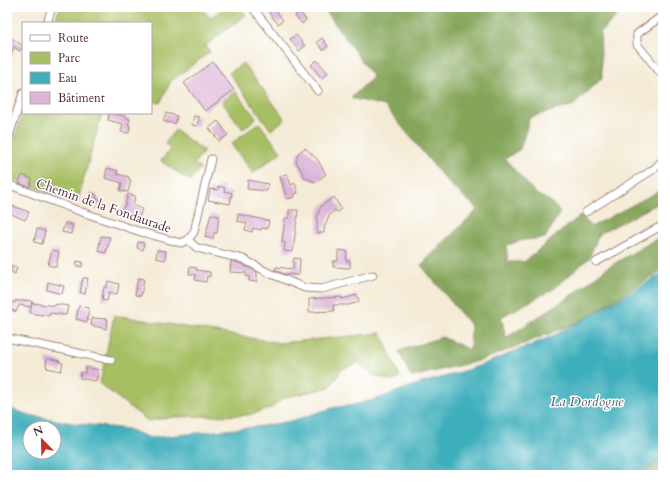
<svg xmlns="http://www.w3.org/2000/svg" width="670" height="482" font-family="Cardo,serif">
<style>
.green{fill:#a7bf64;stroke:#786f48}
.forest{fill:#85a65a;stroke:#686242}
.water{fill:#3eaebb;stroke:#446673;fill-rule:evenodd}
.building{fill:#dcb6d9}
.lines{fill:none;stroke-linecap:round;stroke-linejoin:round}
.minor-casing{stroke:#9f8580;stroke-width:9}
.minor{stroke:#fff;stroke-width:7}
.labels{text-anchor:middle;stroke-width:3;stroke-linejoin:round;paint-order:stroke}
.street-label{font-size:13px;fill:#4a1f2b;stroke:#fff}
.water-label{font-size:14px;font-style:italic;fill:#455f6c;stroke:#fff}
</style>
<rect width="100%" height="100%" fill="#fff"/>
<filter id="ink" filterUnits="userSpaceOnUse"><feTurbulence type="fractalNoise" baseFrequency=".025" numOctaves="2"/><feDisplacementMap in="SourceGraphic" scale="8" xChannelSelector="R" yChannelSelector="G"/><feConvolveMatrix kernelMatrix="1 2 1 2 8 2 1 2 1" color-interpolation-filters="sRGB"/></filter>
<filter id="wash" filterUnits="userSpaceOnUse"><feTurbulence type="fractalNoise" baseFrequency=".012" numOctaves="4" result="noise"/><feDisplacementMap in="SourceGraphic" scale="16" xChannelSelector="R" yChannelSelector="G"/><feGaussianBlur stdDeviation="0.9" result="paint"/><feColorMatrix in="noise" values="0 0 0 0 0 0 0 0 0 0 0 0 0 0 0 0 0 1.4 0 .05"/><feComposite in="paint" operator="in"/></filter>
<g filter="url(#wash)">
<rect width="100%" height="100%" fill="#f4ebd6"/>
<!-- green -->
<g class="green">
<polygon points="60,7 201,7 210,18 225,7 240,7 246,15 205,46 210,52 171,81 160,103 151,101 151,23 54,23"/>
<polygon points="243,63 285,119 271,130 229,73"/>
<polygon points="235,91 256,118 243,129 222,102"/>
<polygon points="23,113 102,113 77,203 7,177 7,163"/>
<polygon points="259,123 281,152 253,173 231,144"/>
<polygon points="175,130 204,151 194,164 200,168 190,181 161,161 171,148 165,144"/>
<polygon points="114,315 280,343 381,333 400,377 393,381 375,376 358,363 342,369 330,387 283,398 271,408 249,415 173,417 148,421 100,384"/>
</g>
<!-- forest -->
<g class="forest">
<polygon points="323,7 625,7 600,33 602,78 574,105 530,117 520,149 505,159 536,194 550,201 560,212 545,238 524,240 506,245 508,262 524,262 581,215 591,227 663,189 663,201 599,234 589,258 555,288 501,317 506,338 572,295 607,268 663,235 663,270 579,322 482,360 411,377 399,351 442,337 470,350 471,326 421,265 478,209 449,184 385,106 351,98 373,77"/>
<polygon points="663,458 663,475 637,475"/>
</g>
<!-- water -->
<path class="water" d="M663,273V458L637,475H7V408L29,415L72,423L127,429L150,438L263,426L291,421L332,408L353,405L374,400L415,385L448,376L479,366L553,336L581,321ZM30,428H54V452H30Z"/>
<g id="blocks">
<!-- building -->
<g class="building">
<polygon points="274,8 283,20 278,24 269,13"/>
<polygon points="300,12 306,20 302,24 295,16"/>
<polygon points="7,35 23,46 20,51 14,47 8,64"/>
<polygon points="296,35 305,46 299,51 290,39"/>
<polygon points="322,38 328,46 323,50 317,42"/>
<polygon points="317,60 328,73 322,78 311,65"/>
<polygon points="213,62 234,90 205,111 184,83"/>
<polygon points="109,113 125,116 125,117 130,119 128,125 130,126 129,133 121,132 123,124 108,120"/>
<polygon points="166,113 177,116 175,124 163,121"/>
<polygon points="194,116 199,117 197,126 192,125"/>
<polygon points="218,121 228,135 219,141 209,128"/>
<polygon points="305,148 317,159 326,174 316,182 305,178 296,161 298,153"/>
<polygon points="107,168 118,171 117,174 129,177 129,180 131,180 128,192 120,191 122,183 105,178"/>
<polygon points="287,174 291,185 295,183 298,193 294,194 295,197 287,199 280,176"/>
<polygon points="22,175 32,179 30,187 19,183"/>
<polygon points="248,180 268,184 267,191 247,189"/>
<polygon points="218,186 225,188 224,191 232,193 230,204 208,200 210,189 218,190"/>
<polygon points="91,193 97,195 96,198 102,200 100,207 87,204"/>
<polygon points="128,194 135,196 133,205 142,209 139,218 121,213 124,206 125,206"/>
<polygon points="334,197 341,209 337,212 335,210 330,214 324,228 324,233 317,233 317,217 321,206"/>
<polygon points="8,204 29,212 25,220 7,212"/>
<polygon points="289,210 298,210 293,252 284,251 285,243 282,242 285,218 289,218"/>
<polygon points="211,214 219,216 217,233 214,233 213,239 205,237"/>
<polygon points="238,214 269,221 267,229 261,228 261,230 253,228 252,232 245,230 247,223 237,221"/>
<polygon points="65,223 73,225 71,234 62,232"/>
<polygon points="37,229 45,231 42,244 34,242"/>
<polygon points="101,236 110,237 106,253 98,251"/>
<polygon points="138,242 144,243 143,250 137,248"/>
<polygon points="52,250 59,252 56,267 48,265"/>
<polygon points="157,250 166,251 165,260 156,258"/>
<polygon points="338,250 347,251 346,261 350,261 350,268 333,267 333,261 338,261"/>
<polygon points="294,258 300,259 299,275 283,274 275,270 276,267 293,269"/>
<polygon points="77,261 83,262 82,267 76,265"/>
<polygon points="231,261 241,264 257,272 257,282 249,281 249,276 246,277 246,273 230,272"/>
<polygon points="12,266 17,268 15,274 10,271"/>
<polygon points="190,267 197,268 196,270 210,272 210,277 207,276 206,282 195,280 196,275 189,274"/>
<polygon points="83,278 88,278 85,294 80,292"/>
<polygon points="138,278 144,279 141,296 135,295"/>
<polygon points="108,281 119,284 117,294 109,292 107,301 102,300 104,287 107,287"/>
<polygon points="48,282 64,286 62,294 47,290"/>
<polygon points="357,295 359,302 349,305 333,305 334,311 309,312 309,299 342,297 342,299"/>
<polygon points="25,300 32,301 31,307 19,305 16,312 10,309 12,302 14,303 15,301 25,301"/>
<polygon points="32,303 55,306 56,304 68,306 66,315 50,313 49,316 30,313"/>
<polygon points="79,306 89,308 87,322 76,319"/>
<polygon points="92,318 108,319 106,329 91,325"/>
<polygon points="47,358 60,361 59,362 63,363 61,371 47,368 47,366 46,366"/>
<polygon points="86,367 99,370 96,381 80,378 81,372 85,373"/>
</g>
</g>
</g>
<g filter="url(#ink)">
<use href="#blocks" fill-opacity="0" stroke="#9f8580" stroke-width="1"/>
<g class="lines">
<defs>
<g id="minor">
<polyline points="252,7 318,91"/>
<polyline points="663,15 637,34 637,44 663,76"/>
<polyline points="47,23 52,7"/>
<polyline points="7,142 23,93"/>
<polyline points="7,184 79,211 141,232 181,243 188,240"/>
<polyline points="586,212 654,169 663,160"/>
<polyline points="188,240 197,248 243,259 269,273 305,288 322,289 373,275"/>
<polyline points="188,240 194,232 211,159"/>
<polyline points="596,262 663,225"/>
<polyline points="7,338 111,360"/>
</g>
</defs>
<!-- minor casing -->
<use href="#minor" class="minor-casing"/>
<!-- minor -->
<use href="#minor" class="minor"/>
</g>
</g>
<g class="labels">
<!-- street labels -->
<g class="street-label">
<text transform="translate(104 205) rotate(19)" y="5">Chemin de la Fondaurade</text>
</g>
<!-- water labels -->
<g class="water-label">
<text x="587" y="406">La Dordogne</text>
</g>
</g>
<!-- margin -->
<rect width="670" height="482" fill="none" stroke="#fff" stroke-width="24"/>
<!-- legend -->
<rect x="22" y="22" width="130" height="92" fill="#ffffff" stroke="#b7a5aa"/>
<rect x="30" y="35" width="20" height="6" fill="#ffffff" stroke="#b7a5aa"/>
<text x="58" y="42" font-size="12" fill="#4a1f2b">Route</text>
<rect x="30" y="52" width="20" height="12" fill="#a7bf64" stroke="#b7a5aa"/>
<text x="58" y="62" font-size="12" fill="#4a1f2b">Parc</text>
<rect x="30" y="72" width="20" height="12" fill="#3eaebb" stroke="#b7a5aa"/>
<text x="58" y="82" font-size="12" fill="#4a1f2b">Eau</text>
<rect x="30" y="92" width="20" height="12" fill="#dcb6d9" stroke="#b7a5aa"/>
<text x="58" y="102" font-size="12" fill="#4a1f2b">Bâtiment</text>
<!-- north arrow -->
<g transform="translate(42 440) rotate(337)"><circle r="19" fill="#ffffff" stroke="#b7a5aa"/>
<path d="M0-3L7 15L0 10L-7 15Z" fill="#c8321e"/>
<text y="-6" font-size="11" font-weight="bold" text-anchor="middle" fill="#4a1f2b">N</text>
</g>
</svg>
